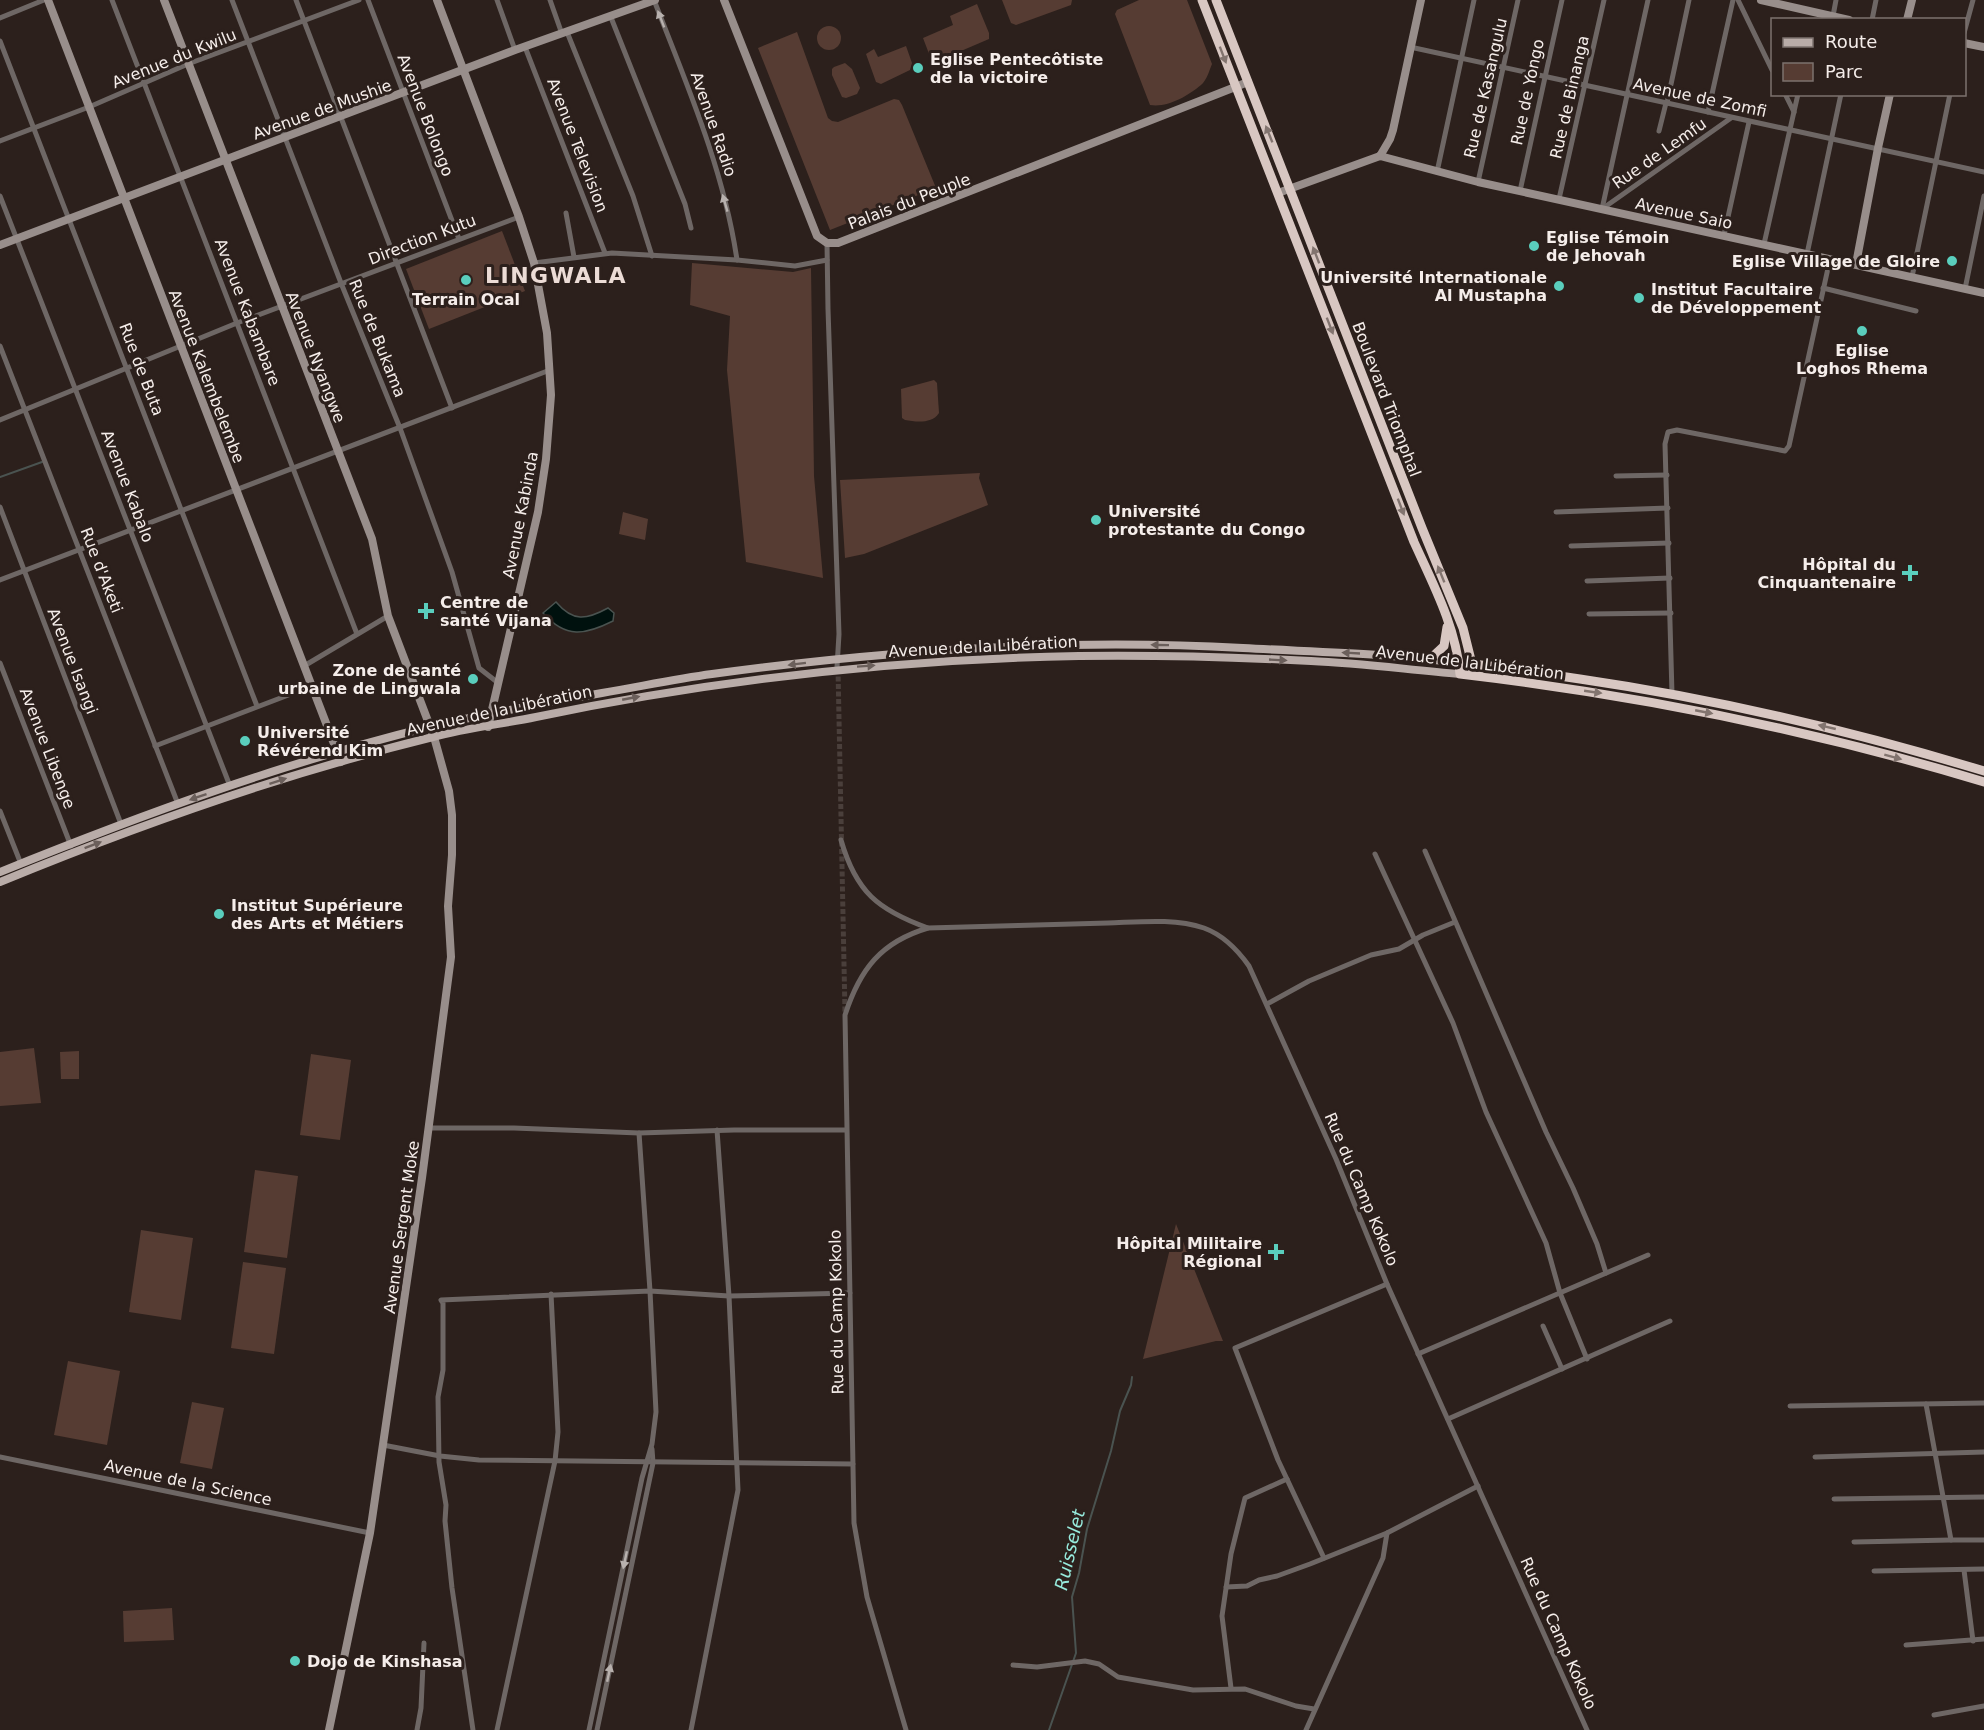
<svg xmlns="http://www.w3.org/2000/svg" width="1984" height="1730" font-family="'DejaVu Sans',sans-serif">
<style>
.green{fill:#563c33}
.water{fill:#00110e;stroke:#4a5350;stroke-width:1.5}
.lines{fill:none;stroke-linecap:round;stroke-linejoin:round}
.stream{stroke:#4a5350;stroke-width:2}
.street-tunnel{stroke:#4a3f3b;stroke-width:5;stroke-dasharray:5 2.5;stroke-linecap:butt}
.street{stroke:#6e6765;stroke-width:5}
.secondary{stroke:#988e8b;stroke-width:8}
.primary{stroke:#b9aca8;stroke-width:8}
.highway{stroke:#d8c7c2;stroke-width:9}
.oneway{fill:#b8b1ae}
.oneway2{fill:#82746f}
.oneway3{fill:#6b5f5b}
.poi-dot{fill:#5acebd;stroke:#2c201c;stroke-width:2}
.labels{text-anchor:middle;stroke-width:6;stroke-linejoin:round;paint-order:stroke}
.street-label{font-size:16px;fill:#f5edea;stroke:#2c201c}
.poi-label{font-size:16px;font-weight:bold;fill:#f5edea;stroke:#2c201c;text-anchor:start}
.water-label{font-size:18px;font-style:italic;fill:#97ebdd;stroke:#2c201c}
.district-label{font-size:22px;font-weight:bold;letter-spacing:1.5px;fill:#ecdcd6;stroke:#2c201c}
</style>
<rect width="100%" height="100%" fill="#2c201c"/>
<!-- green -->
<g class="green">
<polygon points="1002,0 1072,0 1071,5 1016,25 1011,23"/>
<path d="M1139,0H1187L1212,64C1209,71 1207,80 1201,85C1188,96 1167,108 1150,105L1115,14L1117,10Z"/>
<polygon points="977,4 989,33 989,39 940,60 931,59 923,38 953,25 950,16"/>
<circle cx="829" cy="38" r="12"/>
<polygon points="797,32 828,118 832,121 838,122 894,99 899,100 902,105 936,188 830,230 758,48"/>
<polygon points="906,46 912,63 910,70 881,84 876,82 866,54 874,49 878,57"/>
<polygon points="845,63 852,69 860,88 857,94 846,98 842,97 832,75 832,69 834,67"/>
<polygon points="502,231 525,291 429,329 406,269"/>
<polygon points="692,263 793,272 811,268 814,476 823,578 746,562 727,370 730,316 690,305"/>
<path d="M934,380L937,383L939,413C932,424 916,422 905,420L902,418L901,389Z"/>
<polygon points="980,473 979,478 988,505 864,554 845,558 840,480"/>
<polygon points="623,512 648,519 645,540 619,534"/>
<polygon points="34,1048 41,1103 0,1106 0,1052"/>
<polygon points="79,1051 79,1079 61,1079 60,1052"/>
<polygon points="311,1054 351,1060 340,1140 300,1135"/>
<polygon points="255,1170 298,1176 287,1258 244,1252"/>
<polygon points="1176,1224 1223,1341 1216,1341 1143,1359"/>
<polygon points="141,1230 193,1238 181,1320 129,1312"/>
<polygon points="243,1262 286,1268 274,1354 231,1348"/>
<polygon points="68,1361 120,1371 107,1445 54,1435"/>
<polygon points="192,1402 224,1408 212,1469 180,1463"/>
<polygon points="172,1608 174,1640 124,1642 123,1611"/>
</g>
<!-- water -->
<path class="water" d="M556,602C573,622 586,620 608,608L614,613L613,621C585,635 566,639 543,613Z"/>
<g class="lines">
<!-- stream -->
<g class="stream">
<polyline points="0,477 42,462"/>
<polyline points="1049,1730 1076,1653 1072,1597 1079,1573 1087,1529 1111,1451 1120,1411 1131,1385 1132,1377"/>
</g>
<!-- street-tunnel -->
<polyline class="street-tunnel" points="838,669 845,1013"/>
<!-- street -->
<g class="street">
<polyline points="112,0 357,634"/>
<polyline points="232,0 341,283 400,428 452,572 479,668 497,682"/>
<polyline points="296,0 452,408"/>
<polyline points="368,0 459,239"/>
<polyline points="497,0 515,50"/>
<polyline points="550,0 562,34"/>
<path d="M654,0C687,85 724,170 737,260"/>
<polyline points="1738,0 1772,70"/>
<polyline points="610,15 685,204 691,228"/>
<polyline points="1833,16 1836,0"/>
<polyline points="0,18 44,0"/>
<polyline points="1872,20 1876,0"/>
<polyline points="567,32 633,196 652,256"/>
<polyline points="1964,33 1973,0"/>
<polyline points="0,41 257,706"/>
<polyline points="525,47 605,253"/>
<polyline points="1410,47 1984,172"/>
<polyline points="1785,94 1794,112"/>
<polyline points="1667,103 1689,0"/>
<polyline points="1708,112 1733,0"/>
<polyline points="1659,131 1666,103"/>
<polyline points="0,141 89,107 188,64 359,0"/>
<polyline points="1437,172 1474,0"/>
<polyline points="1478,182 1518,0"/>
<polyline points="1520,191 1562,0"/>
<polyline points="0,196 230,786"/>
<polyline points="1559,199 1604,0"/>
<polyline points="1602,209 1648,0"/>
<polyline points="1602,209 1731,118"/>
<polyline points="566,213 574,257"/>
<polyline points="1724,235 1749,122"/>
<polyline points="827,243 828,309 839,634 837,667"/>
<polyline points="1764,244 1798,94"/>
<polyline points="1807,254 1841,94"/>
<polyline points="534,263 612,253 737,260 795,266 827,260"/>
<polyline points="1912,277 1950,94"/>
<polyline points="1823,288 1916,311"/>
<polyline points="1965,289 1984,196"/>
<polyline points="0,346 178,804"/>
<polyline points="0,420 237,323 519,217"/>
<polyline points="1616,476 1667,475"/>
<polyline points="0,507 121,824"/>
<polyline points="1556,512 1668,508"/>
<polyline points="1571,546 1669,543"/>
<polyline points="0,580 550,370"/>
<polyline points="1587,581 1670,578"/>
<polyline points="1589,614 1671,613"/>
<polyline points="0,663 71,846"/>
<polyline points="304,666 388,616"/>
<polyline points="1672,694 1665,444 1668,432 1677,430 1785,451 1789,446 1830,259"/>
<polyline points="155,746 312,686"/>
<polyline points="0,811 21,864"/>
<path d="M841,840C856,892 878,910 928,928"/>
<polyline points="1425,851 1546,1132 1573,1188 1597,1244 1606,1273"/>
<polyline points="1375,854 1453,1023 1486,1112 1546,1243 1560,1293 1587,1359"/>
<polyline points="1267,1004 1309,981 1371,955 1399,949 1423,935 1455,922"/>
<polyline points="429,1128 514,1128 639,1133 734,1130 846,1130"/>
<polyline points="1543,1326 1562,1369"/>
<polyline points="1418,1354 1648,1255"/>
<polyline points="1926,1404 1951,1540 1984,1540"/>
<polyline points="1790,1406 1984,1403"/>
<polyline points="1448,1419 1670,1321"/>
<polyline points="383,1445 440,1456 479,1460 853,1464"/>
<polyline points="0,1457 370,1533"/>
<polyline points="1815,1457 1984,1452"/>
<polyline points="1834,1499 1984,1497"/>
<polyline points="1854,1542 1951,1540"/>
<polyline points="1324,1558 1278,1460 1235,1348 1387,1284"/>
<polyline points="1964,1570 1973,1641"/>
<polyline points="1874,1571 1984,1569"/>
<polyline points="1226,1587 1247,1586 1259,1580 1277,1576 1310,1564 1387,1533 1478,1486"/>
<polyline points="1906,1645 1984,1639"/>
<polyline points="1013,1665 1037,1667 1085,1661 1099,1664 1118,1677 1193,1690 1245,1689 1296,1706 1314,1709"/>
<polyline points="1231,1688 1222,1616 1231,1554 1245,1498 1287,1479"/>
<polyline points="1934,1715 1984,1706"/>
<polyline points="417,1730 421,1708 424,1643"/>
<polyline points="473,1730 452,1588 445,1521 446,1505 439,1462 438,1397 443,1370 443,1303 441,1300 650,1291 729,1296 850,1293"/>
<polyline points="497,1730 555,1461 558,1432 551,1294"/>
<polyline points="589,1730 642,1478 652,1444 656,1412 650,1291 639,1133"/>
<polyline points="597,1730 653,1463 652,1449"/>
<polyline points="691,1730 738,1490 729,1296 717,1130"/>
<path d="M906,1730L867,1597L854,1523L845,1015C860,969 881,942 928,928C988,926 1048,925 1108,923C1139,922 1174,918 1204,928C1223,935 1237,949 1249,966L1336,1159L1387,1284L1587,1730"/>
<polyline points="1306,1730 1383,1558 1387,1533"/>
</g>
<!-- secondary -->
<g class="secondary">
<polyline points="48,0 341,762"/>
<polyline points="164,0 372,539 388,616 434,737 449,791 452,815 452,855 448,906 451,957 422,1178 370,1533 329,1730"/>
<polyline points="437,0 519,217 534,263 547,333 551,395 546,459 538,512 488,727"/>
<polyline points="724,0 817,236 827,243 838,243 1248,82"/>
<polyline points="1761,0 1849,20"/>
<polyline points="1907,20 1912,0"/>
<polyline points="1964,43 1984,47"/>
<polyline points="1380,156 1478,182 1984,293"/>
<polyline points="1380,156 1390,139 1393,130 1421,0"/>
<polyline points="1278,193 1380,156"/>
<polyline points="0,245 515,50 655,0"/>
<polyline points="1856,264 1878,148 1890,94"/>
</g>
<!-- primary -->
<g class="primary">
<path d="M0,872C141,815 285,762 433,726C488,713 545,703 602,693C638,687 675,679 712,674C887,650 1066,638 1243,648C1315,652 1388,653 1459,663"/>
<path d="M0,882C141,824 286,773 433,737C467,728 502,724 536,717C715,680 896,659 1079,656C1156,655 1233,657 1311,661C1361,663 1410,670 1460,674"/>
</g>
<!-- highway -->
<g class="highway">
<path d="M1202,0L1414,542C1433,584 1456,627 1460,674C1638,695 1813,730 1984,782"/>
<polyline points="1216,0 1422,528 1463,628 1472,664 1473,675"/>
<polyline points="1430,659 1444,646 1447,627"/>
<path d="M1468,664C1505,666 1543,674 1580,679C1717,699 1852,731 1984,771"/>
</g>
</g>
<!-- one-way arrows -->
<defs><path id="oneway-solid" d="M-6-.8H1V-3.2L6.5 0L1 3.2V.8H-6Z" transform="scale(1.5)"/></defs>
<g class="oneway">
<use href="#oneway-solid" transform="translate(661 19) rotate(-111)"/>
<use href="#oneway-solid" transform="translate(725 203) rotate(-106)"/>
<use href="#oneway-solid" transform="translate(625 1560) rotate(102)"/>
<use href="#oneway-solid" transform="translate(609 1673) rotate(-78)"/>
</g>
<g class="oneway2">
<use href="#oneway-solid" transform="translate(1223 55) rotate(69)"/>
<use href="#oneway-solid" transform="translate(1269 134) rotate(-112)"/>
<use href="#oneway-solid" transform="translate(1316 255) rotate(-111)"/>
<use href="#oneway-solid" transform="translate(1330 326) rotate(69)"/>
<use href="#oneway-solid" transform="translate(1401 507) rotate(69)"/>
<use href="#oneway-solid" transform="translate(1441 574) rotate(-112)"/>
<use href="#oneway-solid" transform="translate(1593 692) rotate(8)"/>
<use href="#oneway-solid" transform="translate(1704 712) rotate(11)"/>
<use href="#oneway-solid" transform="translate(1827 727) rotate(-167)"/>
<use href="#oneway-solid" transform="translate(1893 757) rotate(15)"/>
</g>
<g class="oneway3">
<use href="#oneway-solid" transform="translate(1160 645) rotate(-179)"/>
<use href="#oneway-solid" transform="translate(1351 653) rotate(-177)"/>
<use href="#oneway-solid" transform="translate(1278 660) rotate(3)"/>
<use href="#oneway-solid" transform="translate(797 664) rotate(173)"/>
<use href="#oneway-solid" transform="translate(866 666) rotate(-4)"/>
<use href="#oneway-solid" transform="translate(631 698) rotate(-11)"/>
<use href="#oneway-solid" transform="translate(278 781) rotate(-18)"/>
<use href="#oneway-solid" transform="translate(198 797) rotate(161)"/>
<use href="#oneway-solid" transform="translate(93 845) rotate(-21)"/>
</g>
<!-- markers -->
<g class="poi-dot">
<circle cx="918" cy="68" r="6"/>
<circle cx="1534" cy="246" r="6"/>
<circle cx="1952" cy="261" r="6"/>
<circle cx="466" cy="280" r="6"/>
<circle cx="1559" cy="286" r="6"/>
<circle cx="1639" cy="298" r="6"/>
<circle cx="1862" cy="331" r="6"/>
<circle cx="1096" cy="520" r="6"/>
<path d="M1907 564h6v6h6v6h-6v6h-6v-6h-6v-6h6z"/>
<path d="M423 602h6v6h6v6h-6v6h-6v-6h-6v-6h6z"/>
<circle cx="473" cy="679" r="6"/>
<circle cx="245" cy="741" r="6"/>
<circle cx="219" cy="914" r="6"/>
<path d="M1273 1243h6v6h6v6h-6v6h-6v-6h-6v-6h6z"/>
<circle cx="295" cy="1661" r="6"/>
</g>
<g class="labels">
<!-- street labels -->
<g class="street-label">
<text transform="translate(174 58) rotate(-22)" y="6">Avenue du Kwilu</text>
<text transform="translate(1485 88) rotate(-77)" y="6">Rue de Kasangulu</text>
<text transform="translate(1527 92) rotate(-78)" y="6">Rue de Yongo</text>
<text transform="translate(1569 97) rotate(-77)" y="6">Rue de Binanga</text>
<text transform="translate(1700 97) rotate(12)" y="6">Avenue de Zomfi</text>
<text transform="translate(322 109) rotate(-20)" y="6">Avenue de Mushie</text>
<text transform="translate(426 115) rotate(69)" y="6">Avenue Bolongo</text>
<text transform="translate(714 124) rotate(71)" y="6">Avenue Radio</text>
<text transform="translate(578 145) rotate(69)" y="6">Avenue Television</text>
<text transform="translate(1659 153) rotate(-35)" y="6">Rue de Lemfu</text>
<text transform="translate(909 201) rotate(-21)" y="6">Palais du Peuple</text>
<text transform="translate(1684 213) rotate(12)" y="6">Avenue Saio</text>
<text transform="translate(422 239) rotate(-21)" y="6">Direction Kutu</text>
<text transform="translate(248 312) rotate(69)" y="6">Avenue Kabambare</text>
<text transform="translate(378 338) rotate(68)" y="6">Rue de Bukama</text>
<text transform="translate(316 357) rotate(69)" y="6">Avenue Nyangwe</text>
<text transform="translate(142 369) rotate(69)" y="6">Rue de Buta</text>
<text transform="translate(207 376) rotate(69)" y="6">Avenue Kalembelembe</text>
<text transform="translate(1387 399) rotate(69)" y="6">Boulevard Triomphal</text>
<text transform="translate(128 486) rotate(69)" y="6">Avenue Kabalo</text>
<text transform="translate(520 515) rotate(-79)" y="6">Avenue Kabinda</text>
<text transform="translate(102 570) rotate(69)" y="6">Rue d'Aketi</text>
<text transform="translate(983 646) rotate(-3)" y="6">Avenue de la Libération</text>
<text transform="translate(73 661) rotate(69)" y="6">Avenue Isangi</text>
<text transform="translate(1470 662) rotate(7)" y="6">Avenue de la Libération</text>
<text transform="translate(499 710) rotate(-12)" y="6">Avenue de la Libération</text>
<text transform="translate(48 748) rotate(69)" y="6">Avenue Libenge</text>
<text transform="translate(1362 1189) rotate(67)" y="6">Rue du Camp Kokolo</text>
<text transform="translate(401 1227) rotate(-82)" y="6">Avenue Sergent Moke</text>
<text transform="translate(836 1312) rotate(-91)" y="6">Rue du Camp Kokolo</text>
<text transform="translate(188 1482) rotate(12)" y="6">Avenue de la Science</text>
<text transform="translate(1559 1633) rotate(66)" y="6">Rue du Camp Kokolo</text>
</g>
<!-- poi labels -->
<g class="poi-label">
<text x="930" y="65">Eglise Pentecôtiste<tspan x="930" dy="18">de la victoire</tspan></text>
<text x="1546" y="243">Eglise Témoin<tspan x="1546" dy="18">de Jehovah</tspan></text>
<text x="1940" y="267" text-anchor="end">Eglise Village de Gloire</text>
<text x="1547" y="283" text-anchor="end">Université Internationale<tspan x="1547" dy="18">Al Mustapha</tspan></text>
<text x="1651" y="295">Institut Facultaire<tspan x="1651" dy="18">de Développement</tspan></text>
<text x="466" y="305" text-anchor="middle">Terrain Ocal</text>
<text x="1862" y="356" text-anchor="middle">Eglise<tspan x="1862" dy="18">Loghos Rhema</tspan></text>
<text x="1108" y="517">Université<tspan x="1108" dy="18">protestante du Congo</tspan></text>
<text x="1896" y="570" text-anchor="end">Hôpital du<tspan x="1896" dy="18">Cinquantenaire</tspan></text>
<text x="440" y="608">Centre de<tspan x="440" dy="18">santé Vijana</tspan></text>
<text x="461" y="676" text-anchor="end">Zone de santé<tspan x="461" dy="18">urbaine de Lingwala</tspan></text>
<text x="257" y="738">Université<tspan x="257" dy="18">Révérend Kim</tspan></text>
<text x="231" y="911">Institut Supérieure<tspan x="231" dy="18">des Arts et Métiers</tspan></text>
<text x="1262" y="1249" text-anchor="end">Hôpital Militaire<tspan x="1262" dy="18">Régional</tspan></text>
<text x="307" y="1667">Dojo de Kinshasa</text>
</g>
<!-- water labels -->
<g class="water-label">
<text transform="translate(1070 1550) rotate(-77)" y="6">Ruisselet</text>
</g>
<!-- district labels -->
<g class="district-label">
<text x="556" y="283">LINGWALA</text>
</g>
</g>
<!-- legend -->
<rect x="1771" y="18" width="195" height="78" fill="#2c201c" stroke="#7c726e" stroke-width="1.5"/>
<rect x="1783" y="38" width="30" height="9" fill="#b9aca8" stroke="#7c726e" stroke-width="1.5"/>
<text x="1825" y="48" font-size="18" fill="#f5edea">Route</text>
<rect x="1783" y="63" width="30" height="18" fill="#563c33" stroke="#7c726e" stroke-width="1.5"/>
<text x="1825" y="78" font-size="18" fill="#f5edea">Parc</text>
</svg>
